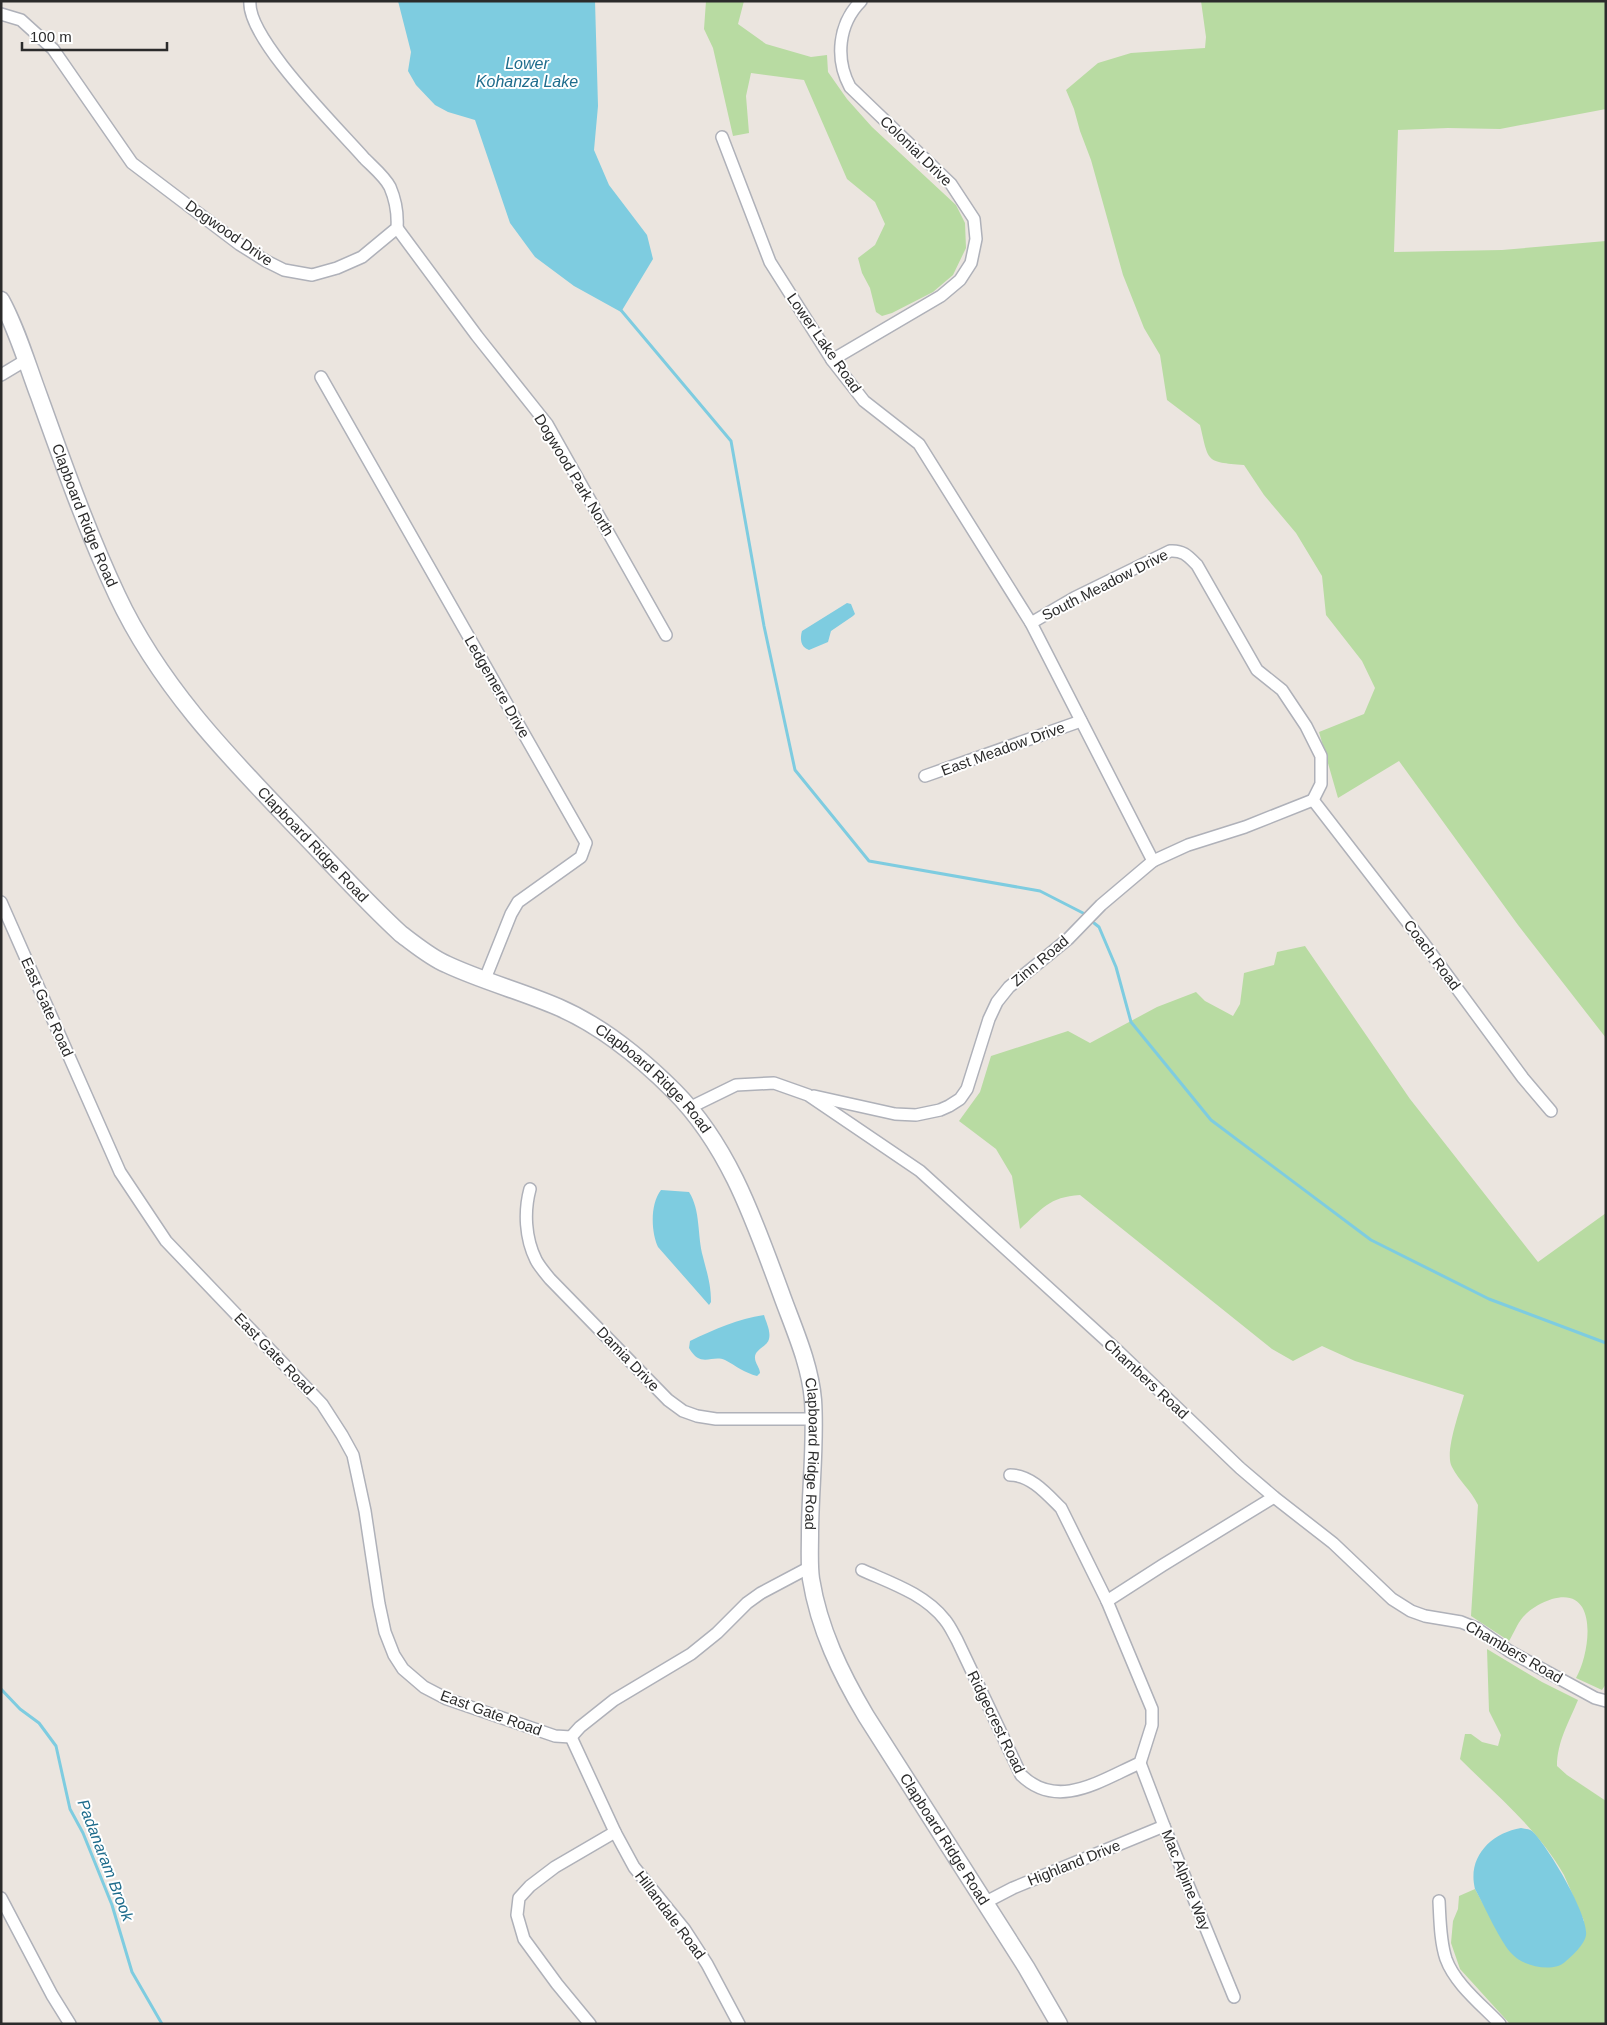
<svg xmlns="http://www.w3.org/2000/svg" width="1607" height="2025" font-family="Arial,sans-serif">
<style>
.green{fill:#b8dba2}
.water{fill:#7ecce0}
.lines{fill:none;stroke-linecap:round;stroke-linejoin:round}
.stream{stroke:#7ecce0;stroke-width:3}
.minor-casing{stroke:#afb1b9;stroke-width:14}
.secondary-casing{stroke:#afb1b9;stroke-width:19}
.minor{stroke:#fff;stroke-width:11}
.secondary{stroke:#fff;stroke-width:16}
.labels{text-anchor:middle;stroke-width:4;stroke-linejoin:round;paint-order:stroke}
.street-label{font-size:15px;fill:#2b2b2b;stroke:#fff}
.water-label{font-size:16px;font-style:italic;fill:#1e6c8c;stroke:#fff}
</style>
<rect width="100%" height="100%" fill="#ebe5df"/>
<!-- green -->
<g class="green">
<polygon points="706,1 744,1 738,24 766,44 811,57 827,55 828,72 847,99 872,127 956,205 965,223 966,248 953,275 933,292 892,313 882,316 876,312 870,288 862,273 858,258 875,245 885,224 875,202 847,179 804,80 751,73 746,96 749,133 733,136 713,48 704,29"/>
<path d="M1201,1H1606V109L1500,129L1448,128L1398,130L1394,252L1502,250L1606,241V1038L1518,925L1399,761L1338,798L1319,732L1364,714L1375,688L1362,661L1326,615L1322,576L1296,533L1264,495L1244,465C1205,462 1209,462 1200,425L1167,400L1160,355L1144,328L1123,275L1091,160L1080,131L1074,109L1066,90L1098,63L1131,53L1205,48L1206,37Z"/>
<path d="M1305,946L1410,1099L1538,1262L1606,1213V1684L1602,1690L1576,1678C1590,1654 1600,1585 1552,1599C1541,1603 1531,1608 1523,1617C1517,1624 1514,1633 1509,1641L1471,1616L1478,1505C1471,1490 1459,1481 1452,1467C1444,1453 1460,1411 1464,1395L1355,1361L1322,1346L1293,1361L1272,1349L1080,1195C1049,1197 1042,1209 1020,1229L1012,1176L996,1149L959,1121L980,1092L991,1056L1068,1031L1090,1043L1157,1007L1196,992L1205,1001L1233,1016L1240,1004L1244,973L1274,965L1277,952Z"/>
<path d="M1487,1649L1542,1682L1578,1700C1569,1722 1557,1742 1557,1766L1567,1775L1606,1801V2024H1510L1460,1969L1451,1943L1453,1921L1458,1909L1459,1896L1475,1889L1505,1944L1584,1921C1577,1906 1571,1890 1564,1875C1539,1830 1496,1795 1460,1759L1465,1734H1471L1482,1742L1498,1746L1501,1735L1489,1711Z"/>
</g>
<!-- water -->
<g class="water">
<polygon points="398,1 595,1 598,106 594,150 609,185 647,235 653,259 621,312 574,286 535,257 510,223 475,120 448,112 435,105 416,85 408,71 411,52"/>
<path d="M847,603L851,604L855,614L853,616L831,631L828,642L809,650C800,647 800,638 802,631Z"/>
<path d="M661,1190L689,1192C701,1211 697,1235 703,1257C707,1273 711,1284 711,1302L709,1305L658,1247C651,1232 650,1204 661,1190Z"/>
<path d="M764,1315C766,1322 771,1331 769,1339C768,1346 754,1350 755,1358C755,1363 760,1368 760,1373L757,1376C745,1373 736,1366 725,1360C712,1354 701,1369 689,1348L690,1341C715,1329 738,1319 764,1315Z"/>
<path d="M1521,1828C1525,1829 1529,1829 1532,1831C1547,1845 1589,1915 1586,1935C1585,1944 1572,1956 1565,1962C1553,1973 1523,1966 1513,1955C1501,1944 1484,1905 1475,1889C1467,1857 1491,1833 1521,1828Z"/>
</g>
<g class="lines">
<!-- stream -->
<g class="stream">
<polyline points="620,309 731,441 764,626 795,770 869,861 1040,891 1083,913"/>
<polyline points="1094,923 1099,927 1116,967 1131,1022 1211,1120 1371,1240 1489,1299 1606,1343"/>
<polyline points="1,1689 20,1709 39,1723 56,1746 70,1809 83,1833 112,1905 132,1972 162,2024"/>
</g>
<defs>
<g id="minor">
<path d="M1,14L21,20L53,49L132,163L239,244L266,261L284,270L312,275L337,268L362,257L397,228C398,213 396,201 390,187C385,177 373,167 365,159C339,129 246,38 250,1"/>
<polyline points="722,137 770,262 832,360 864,401 919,444 1031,623 1153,861"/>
<polyline points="397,228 477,336 547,424 666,635"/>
<path d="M832,360L941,296L960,280L971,263L976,239L974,219L951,184L850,87C835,59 838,24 861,1"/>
<polyline points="1,375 26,360"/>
<polyline points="321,377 586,843 581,857 518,902 511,914 485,979"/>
<path d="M1031,623L1074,598L1170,551C1183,550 1188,556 1197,565L1257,670L1282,690L1306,726L1321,756V784L1313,800"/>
<polyline points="925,776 1081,721"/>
<polyline points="1313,800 1422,941 1523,1078 1551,1111"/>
<polyline points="1,902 120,1172 166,1241 322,1404 342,1435 353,1455 365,1511 379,1604 385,1632 394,1655 403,1669 424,1687 447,1699 555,1736 571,1737"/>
<polyline points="814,1096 895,1114 916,1115 940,1110 949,1106 960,1099 967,1089 989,1019 997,1002 1009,987 1068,939 1101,905 1153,861 1188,845 1245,827 1313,800"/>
<polyline points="689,1108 736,1085 774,1083 808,1095 920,1171 1119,1352 1240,1468 1274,1497 1333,1543 1392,1599 1411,1611 1425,1616 1461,1622 1476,1628 1509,1651 1595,1698 1606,1701"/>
<path d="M530,1189C524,1211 525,1238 536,1260C539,1266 545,1273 550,1279L668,1400L683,1411L697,1416L716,1419H813"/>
<path d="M862,1570C891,1583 925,1594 945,1620C950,1626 953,1633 957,1640L1021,1775C1058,1811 1101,1780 1140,1763L1152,1725V1709L1107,1601L1061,1508C1047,1494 1031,1475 1010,1475"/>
<polyline points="1107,1601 1163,1565 1274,1497"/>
<polyline points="571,1737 615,1832 634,1867 685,1930 707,1964 739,2024"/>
<polyline points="571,1737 580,1727 614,1700 691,1654 717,1633 747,1603 761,1593 810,1567"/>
<polyline points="1140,1763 1164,1826 1234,1997"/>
<polyline points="1,1898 52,1995 70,2024"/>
<path d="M1439,1901C1440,1919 1440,1941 1446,1959C1455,1984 1482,2005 1500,2024"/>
<polyline points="986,1902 1013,1888 1164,1826"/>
<polyline points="590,2024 557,1984 524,1939 517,1915 519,1898 530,1886 555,1867 615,1832"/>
</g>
<g id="secondary">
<path id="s1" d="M1,300C17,329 27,364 39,396C63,463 87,531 117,595C160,687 230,758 299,830C333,865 365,901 401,934C416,945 430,957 446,964C482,981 521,991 558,1007C602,1026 640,1057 674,1091C730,1147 755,1223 782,1296C794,1329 810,1364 813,1400C816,1445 810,1490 810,1534C810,1549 809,1565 811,1579C819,1629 841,1674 866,1716L1026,1967L1059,2024"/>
</g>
</defs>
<!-- minor casing -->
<use href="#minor" class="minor-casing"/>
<!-- secondary casing -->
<use href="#secondary" class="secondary-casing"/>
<!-- minor -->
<use href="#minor" class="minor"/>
<!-- secondary -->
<use href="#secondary" class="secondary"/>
</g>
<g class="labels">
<!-- street labels -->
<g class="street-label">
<text transform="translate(916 151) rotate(44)" y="5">Colonial Drive</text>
<text transform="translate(229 233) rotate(35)" y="5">Dogwood Drive</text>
<text transform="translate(824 343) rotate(55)" y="5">Lower Lake Road</text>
<text transform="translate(574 475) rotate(59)" y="5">Dogwood Park North</text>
<text dy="5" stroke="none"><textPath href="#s1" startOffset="231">Clapboard Ridge Road</textPath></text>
<text transform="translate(1105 585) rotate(-27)" y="5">South Meadow Drive</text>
<text transform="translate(497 687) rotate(60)" y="5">Ledgemere Drive</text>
<text transform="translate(1003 749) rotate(-20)" y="5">East Meadow Drive</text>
<text dy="5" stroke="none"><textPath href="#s1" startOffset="636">Clapboard Ridge Road</textPath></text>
<text transform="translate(1432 955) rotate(53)" y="5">Coach Road</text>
<text transform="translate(1040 961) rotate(-40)" y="5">Zinn Road</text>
<text transform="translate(47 1007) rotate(66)" y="5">East Gate Road</text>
<text dy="5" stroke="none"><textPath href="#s1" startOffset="1056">Clapboard Ridge Road</textPath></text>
<text transform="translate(274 1354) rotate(46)" y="5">East Gate Road</text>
<text transform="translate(628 1359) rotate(46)" y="5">Damia Drive</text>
<text transform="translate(1146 1379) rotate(43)" y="5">Chambers Road</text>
<text dy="5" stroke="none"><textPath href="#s1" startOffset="1476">Clapboard Ridge Road</textPath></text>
<text transform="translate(1514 1652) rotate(30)" y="5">Chambers Road</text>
<text transform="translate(491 1713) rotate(20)" y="5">East Gate Road</text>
<text transform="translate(996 1722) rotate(64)" y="5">Ridgecrest Road</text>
<text dy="5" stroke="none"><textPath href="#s1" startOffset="1896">Clapboard Ridge Road</textPath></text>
<text transform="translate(1074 1863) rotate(-22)" y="5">Highland Drive</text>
<text transform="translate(1186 1880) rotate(68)" y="5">Mac Alpine Way</text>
<text transform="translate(670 1915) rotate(53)" y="5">Hillandale Road</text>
</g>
<!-- water labels -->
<g class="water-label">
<text x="527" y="69">Lower<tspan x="527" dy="18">Kohanza Lake</tspan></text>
<text transform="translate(106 1860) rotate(69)" y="6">Padanaram Brook</text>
</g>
</g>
<!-- border -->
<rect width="1607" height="2025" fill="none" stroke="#2b2b2b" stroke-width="5"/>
<!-- scale -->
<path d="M22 42v8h145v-8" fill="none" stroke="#2b2b2b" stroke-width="2.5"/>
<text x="30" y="42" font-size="15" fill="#2b2b2b" stroke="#ffffff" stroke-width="4" paint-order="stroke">100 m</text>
</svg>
